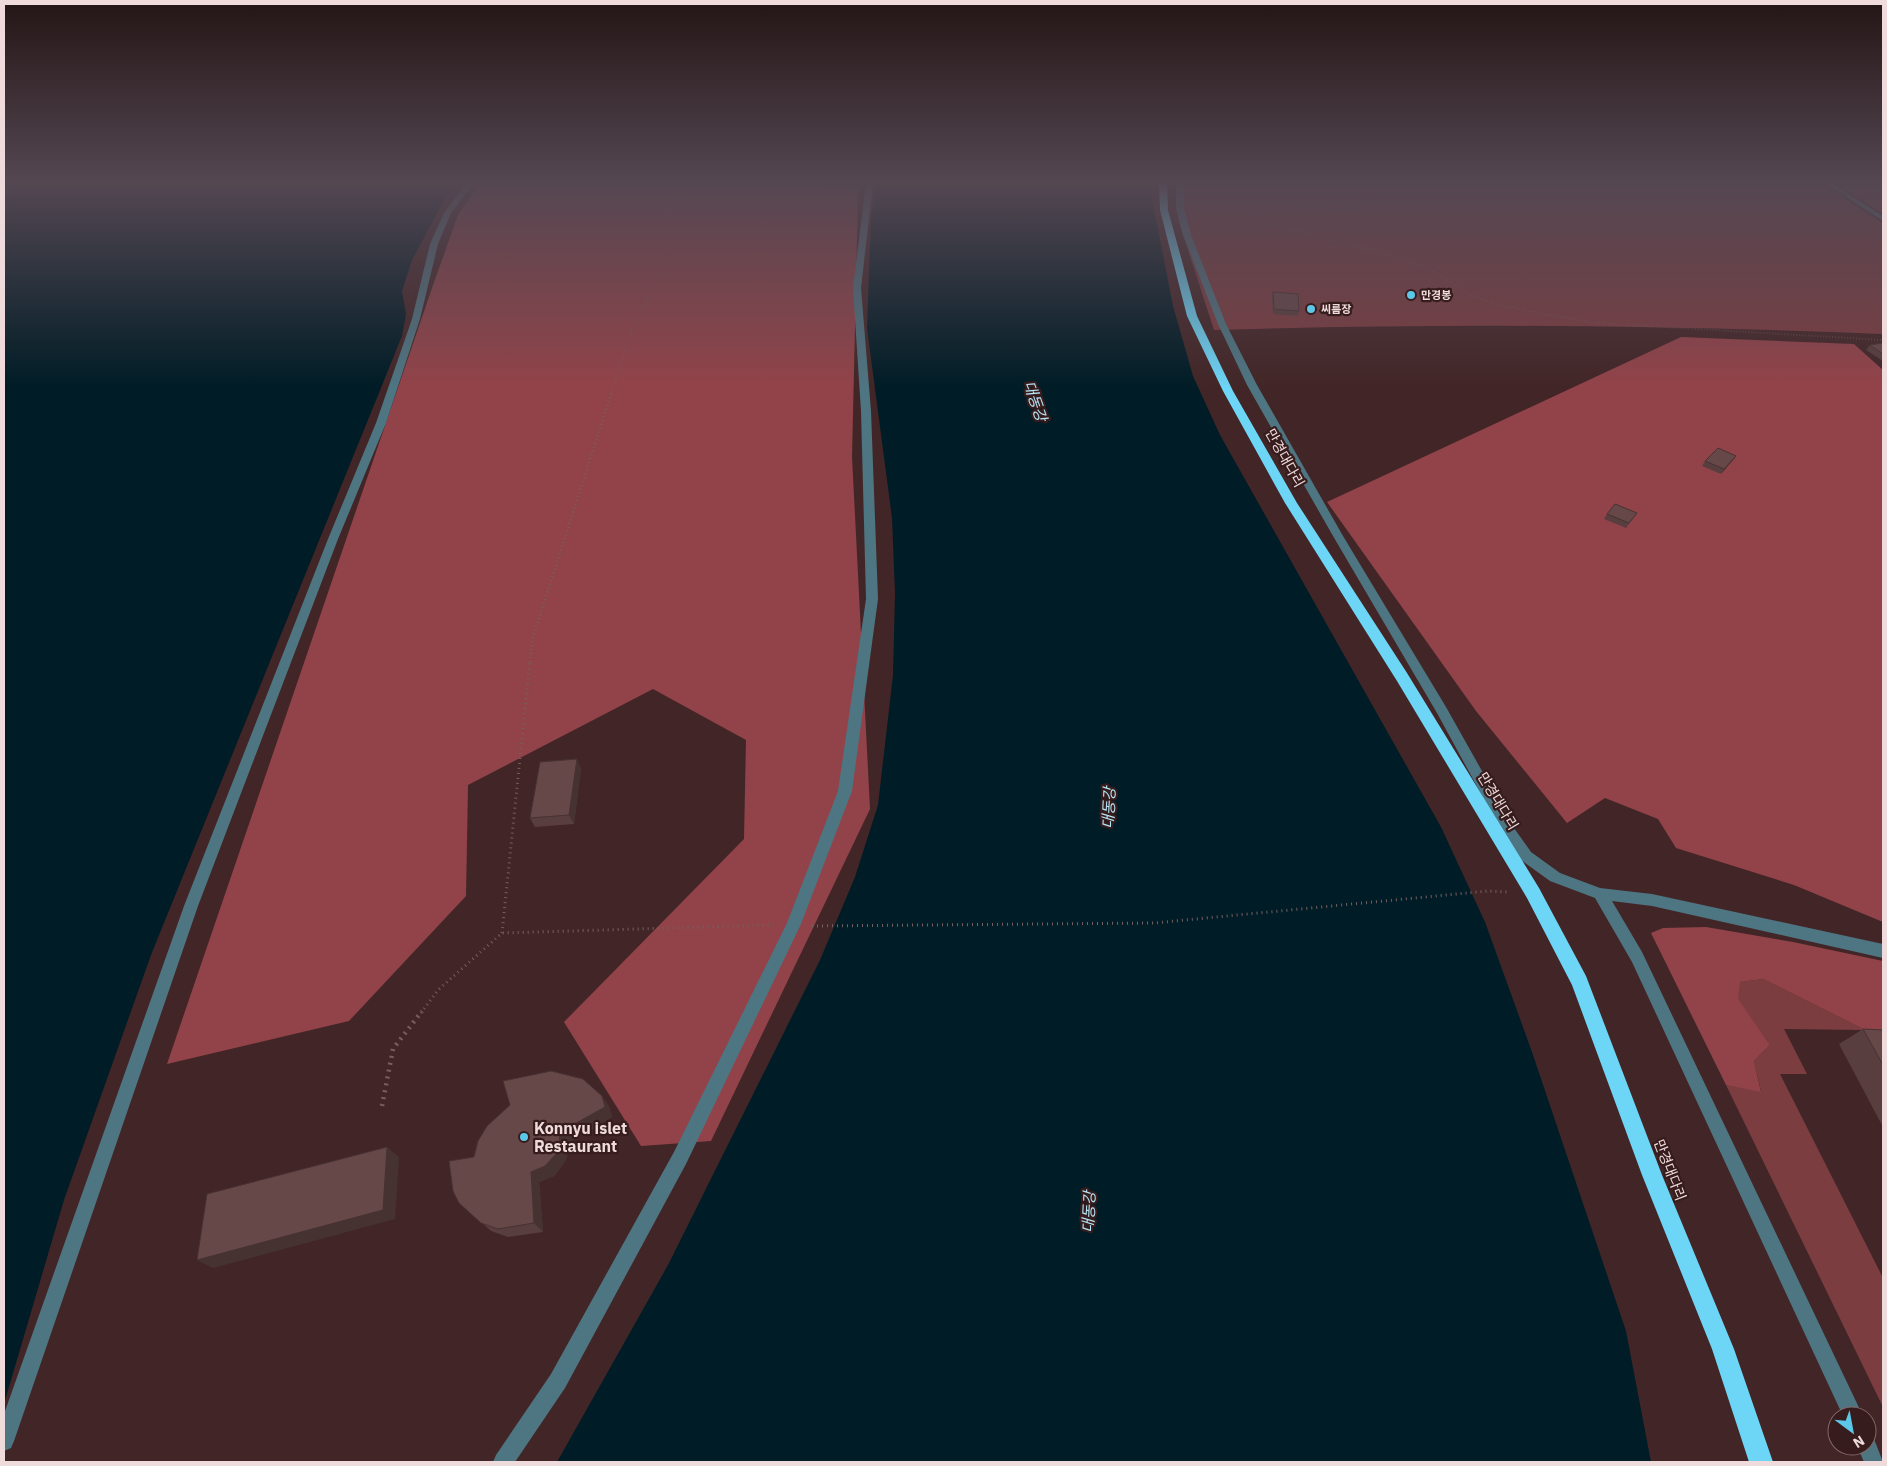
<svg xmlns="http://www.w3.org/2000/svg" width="1887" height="1466" font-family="'IBM Plex Sans','Noto Sans KR',sans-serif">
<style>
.green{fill:#7c3d41}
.forest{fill:#924349}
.water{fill:#001c26}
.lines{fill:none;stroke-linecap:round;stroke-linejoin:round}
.path-far3{stroke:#775e5e;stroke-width:2;stroke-dasharray:0.5 2.5;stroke-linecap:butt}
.path-far2{stroke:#775e5e;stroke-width:2.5;stroke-dasharray:1 3;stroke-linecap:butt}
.path-far1{stroke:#775e5e;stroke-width:3;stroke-dasharray:1 4;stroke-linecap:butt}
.path{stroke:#775e5e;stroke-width:4.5;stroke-dasharray:2 5;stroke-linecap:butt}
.minor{fill:#4e7582;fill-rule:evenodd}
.highway{fill:#6dd5f6;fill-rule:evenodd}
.wall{fill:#583e3e}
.shaded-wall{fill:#473232}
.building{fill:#664848;stroke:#473232}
.poi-dot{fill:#5dc7e8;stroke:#371c1d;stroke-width:2}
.labels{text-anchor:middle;stroke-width:4.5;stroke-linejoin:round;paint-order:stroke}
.far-poi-label{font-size:11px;font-weight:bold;fill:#efdbdb;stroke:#371c1d;text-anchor:start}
.street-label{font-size:14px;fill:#efdbdb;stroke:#371c1d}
.water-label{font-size:15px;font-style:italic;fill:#b5e6f7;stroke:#371c1d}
.near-poi-label{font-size:16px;font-weight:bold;fill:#efdbdb;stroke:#371c1d;text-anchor:start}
</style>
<rect width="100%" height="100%" fill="#422627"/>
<!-- green -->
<g class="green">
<polygon points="809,183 862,183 858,195"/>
<path d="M1182,183H1821L1883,223V334C1660,325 1437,323 1214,330L1178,219Z"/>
<polygon points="1835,183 1883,183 1883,214"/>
<polygon points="1763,979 1865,1030 1784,1029 1807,1074 1780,1074 1883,1278 1883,1407 1726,1085 1761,1091 1754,1061 1770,1045 1737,999 1739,982"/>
</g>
<!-- forest -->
<g class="forest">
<polygon points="480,183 809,183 858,195 852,457 870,809 711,1141 641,1146 564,1022 744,839 746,740 653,689 468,785 466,896 349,1021 167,1064 432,288 458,215"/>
<polygon points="1681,337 1854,344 1883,370 1883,922 1794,885 1676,848 1658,819 1605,798 1567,823 1476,711 1327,502"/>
<polygon points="1706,927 1793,942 1883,961 1883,1031 1865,1030 1763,979 1740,982 1738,999 1770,1045 1754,1061 1761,1092 1726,1085 1651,933 1663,928"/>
</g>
<!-- water -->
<g class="water">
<polygon points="4,183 457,183 444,200 412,260 402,291 406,314 402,336 151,955 64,1200 4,1404"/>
<polygon points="877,183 1150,183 1153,204 1173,306 1193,376 1220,435 1441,827 1485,922 1532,1052 1626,1331 1651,1462 557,1462 668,1265 820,960 855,877 878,805 893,675 895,593 892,518 867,328 871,216"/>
</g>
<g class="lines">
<!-- path-far3 -->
<g class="path-far3">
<polyline points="1252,183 1255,201 1342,209 1419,183"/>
<polyline points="1255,201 1259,221 1397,257 1435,272 1471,295 1499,305 1545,314 1596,323 1883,340"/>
<polyline points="612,392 632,329 661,272 675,183"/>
</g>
<!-- path-far2 -->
<polyline class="path-far2" points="530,662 533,637 612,391"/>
<!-- path-far1 -->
<g class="path-far1">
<polyline points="812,926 1154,923 1488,891 1509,892"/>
<polyline points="502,933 530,661"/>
<polyline points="421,1013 438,990 502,933 773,925"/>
</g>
<!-- path -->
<polyline class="path" points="382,1106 393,1049 422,1011"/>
<!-- minor -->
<g class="minor">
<polygon points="467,183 474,183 451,213 438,244 420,319 386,423 338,539 198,906 14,1441 11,1448 4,1451 4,1414 184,906 328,539 376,423 412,319 430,244 444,213"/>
<polygon points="866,183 873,183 861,288 871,411 878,599 852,791 801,924 686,1164 565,1388 515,1462 493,1462 496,1455 551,1374 674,1152 787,923 838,791 866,599 861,411 853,288"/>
<polygon points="1176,183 1184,183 1184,208 1191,235 1226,324 1257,385 1343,536 1446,707 1514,828 1531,852 1560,873 1600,888 1652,894 1883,944 1883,958 1652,906 1612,901 1642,952 1863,1416 1843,1416 1632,962 1595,898 1550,881 1521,860 1504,836 1437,713 1333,536 1247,385 1218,324 1183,235 1176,208"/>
<polygon points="1824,183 1832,183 1883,216 1883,221"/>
<polygon points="1867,1436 1874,1439 1883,1462 1864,1462 1857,1446 1867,1446"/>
</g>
<!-- highway -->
<polygon class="highway" points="1159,183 1167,183 1168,210 1197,316 1233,391 1297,503 1407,673 1539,888 1586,976 1662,1175 1734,1349 1773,1462 1749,1462 1712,1349 1642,1175 1572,985 1527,898 1397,681 1285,503 1223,391 1187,316 1160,210"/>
</g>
<!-- wall -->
<g class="wall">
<polygon points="1273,292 1299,311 1298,316 1273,314 1272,296"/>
<polygon points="1883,343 1883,361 1866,350 1870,345"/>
<polygon points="1736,456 1733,460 1721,474 1702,466 1705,461"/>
<polygon points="1637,513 1626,528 1604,519 1607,514"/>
<polygon points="581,768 574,824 535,827 530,818"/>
<polygon points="1863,1029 1883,1030 1883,1127 1839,1044"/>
<polygon points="602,1096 609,1107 612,1117 568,1143 567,1156 564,1163 554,1176 539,1182 543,1232 508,1237 491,1231 459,1203 474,1157 510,1105"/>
</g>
<!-- shaded-wall -->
<g class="shaded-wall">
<polygon points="1736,456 1733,460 1721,474 1724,469"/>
<polygon points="577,759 581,768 574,824 569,815"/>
<polygon points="602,1096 609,1107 612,1117 568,1143 567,1156 564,1163 554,1176 539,1182 543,1232 534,1223 531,1172 560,1132"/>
<polygon points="387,1147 399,1157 395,1219 213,1268 197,1260"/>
</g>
<!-- building -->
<g class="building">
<polygon points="1273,292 1298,294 1299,311 1274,309"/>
<polygon points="1883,343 1883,354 1870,345"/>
<polygon points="1718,448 1736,456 1724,469 1705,461"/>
<polygon points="1615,504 1637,513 1629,523 1607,514"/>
<polygon points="577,759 569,815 530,818 540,762"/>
<polygon points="1863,1029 1883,1030 1883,1065"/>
<polygon points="551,1071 583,1079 602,1096 605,1107 560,1132 559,1146 556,1154 545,1166 531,1172 534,1223 498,1229 481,1223 459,1203 453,1191 449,1161 474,1157 478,1141 487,1126 510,1105 503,1081"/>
<polygon points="387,1147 383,1210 197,1260 207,1194"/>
</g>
<!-- sky -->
<linearGradient id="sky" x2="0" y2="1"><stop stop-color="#241515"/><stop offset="0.47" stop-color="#544752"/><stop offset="1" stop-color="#544752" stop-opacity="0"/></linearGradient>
<rect width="1887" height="388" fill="url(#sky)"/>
<!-- markers -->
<g class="poi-dot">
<circle cx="1411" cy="295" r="5"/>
<circle cx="1311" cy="309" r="5"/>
<circle cx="524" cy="1137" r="5"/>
</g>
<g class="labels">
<!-- far-poi labels -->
<g class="far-poi-label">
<text x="1421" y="299">만경봉</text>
<text x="1321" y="313">씨름장</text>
</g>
<!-- street labels -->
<g class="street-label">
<text transform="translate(1285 458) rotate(61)" y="5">만경대다리</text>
<text transform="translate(1498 801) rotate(59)" y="5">만경대다리</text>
<text transform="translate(1670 1170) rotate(69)" y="5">만경대다리</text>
</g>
<!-- water labels -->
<g class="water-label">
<text transform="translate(1035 401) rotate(71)" y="5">대동강</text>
<text transform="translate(1109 808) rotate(-87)" y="5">대동강</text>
<text transform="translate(1089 1212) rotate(-87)" y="5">대동강</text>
</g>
<!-- near-poi labels -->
<g class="near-poi-label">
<text x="534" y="1134">Konnyu islet<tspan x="534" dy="18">Restaurant</tspan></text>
</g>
</g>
<!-- border -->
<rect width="1887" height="1466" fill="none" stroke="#efdbdb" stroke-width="10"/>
<!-- north arrow -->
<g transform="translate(1852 1431) rotate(148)"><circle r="24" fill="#371c1d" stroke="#816869"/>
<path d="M0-4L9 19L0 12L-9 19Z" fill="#5dc7e8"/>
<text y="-8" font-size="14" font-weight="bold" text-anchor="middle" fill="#efdbdb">N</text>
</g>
</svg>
